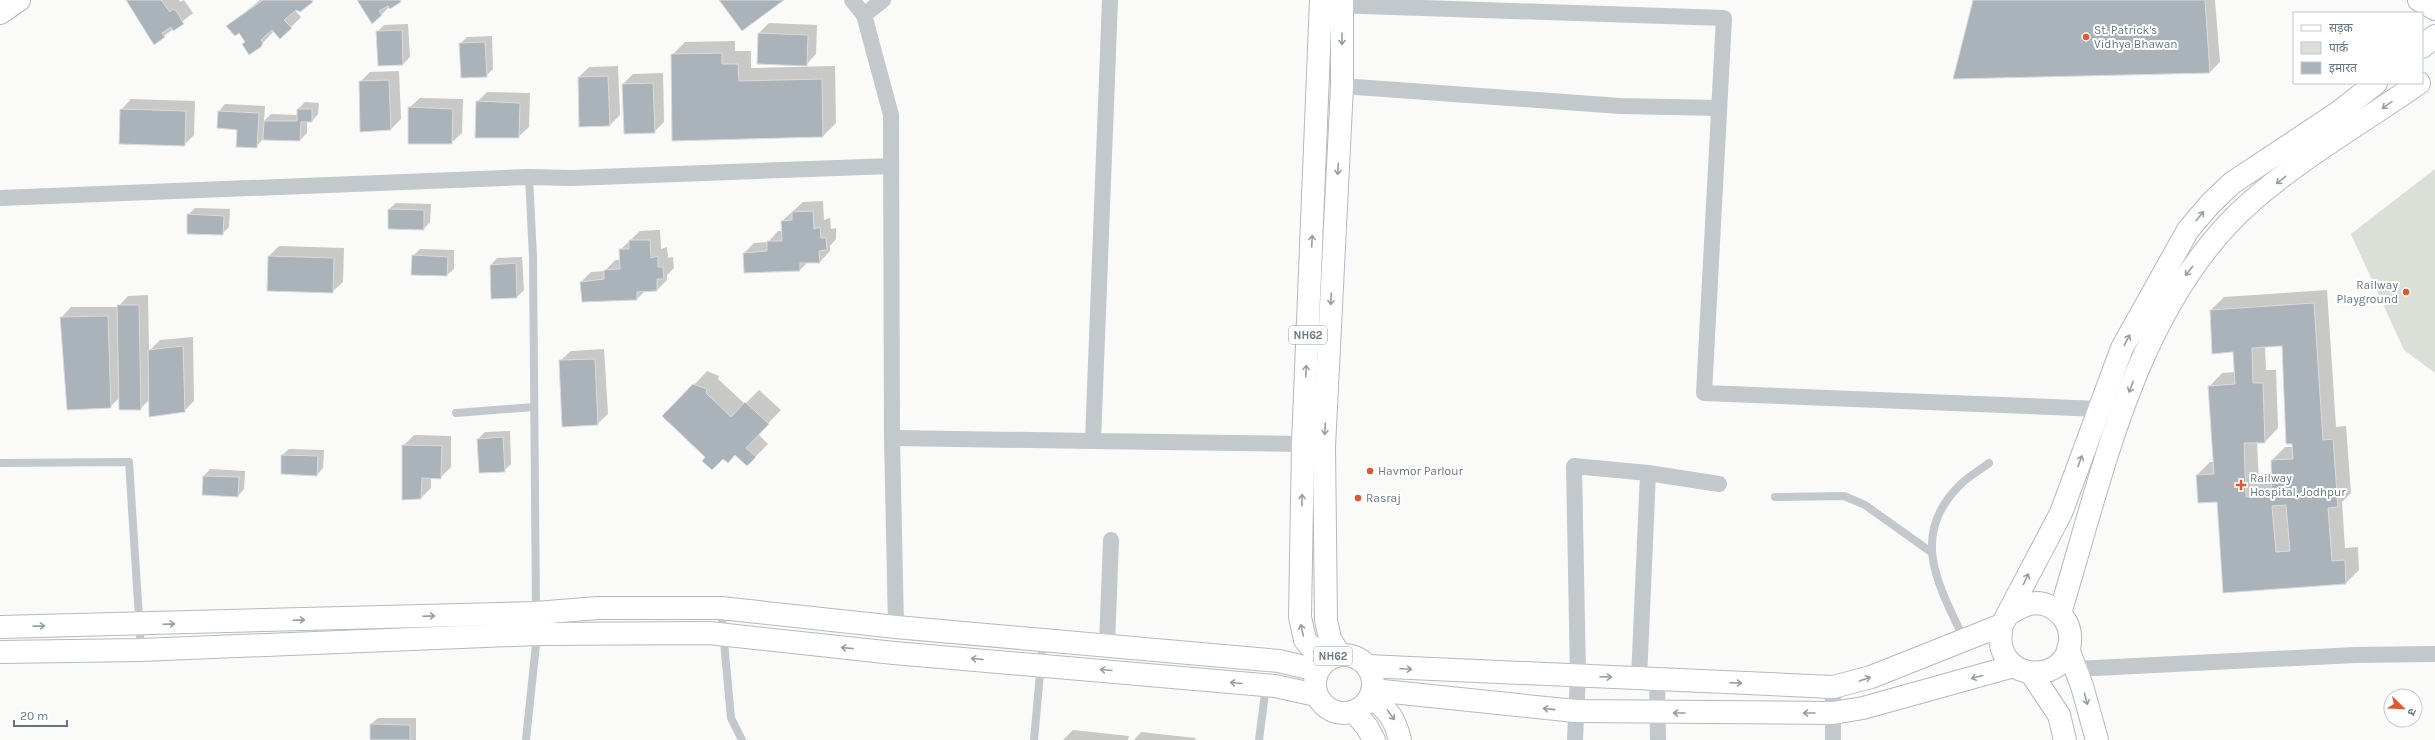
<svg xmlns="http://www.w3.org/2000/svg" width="2435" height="740" font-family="Karla,'Noto Sans Devanagari',sans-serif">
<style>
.green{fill:#dadfd7}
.shadow{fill:#0003;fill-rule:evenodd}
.building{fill:#aab3b9;stroke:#dcdcda;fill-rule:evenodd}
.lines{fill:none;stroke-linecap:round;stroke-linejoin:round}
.secondary-casing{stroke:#b3babf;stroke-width:24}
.highway-casing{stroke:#b4b9bd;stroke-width:24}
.lane{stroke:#c3c8cc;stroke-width:8}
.street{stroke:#c3c8cc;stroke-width:16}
.secondary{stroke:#fff;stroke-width:22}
.highway{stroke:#fff;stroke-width:22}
.oneway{stroke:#939fa8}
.poi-dot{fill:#e4572e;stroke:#fff;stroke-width:1.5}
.labels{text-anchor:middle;stroke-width:4;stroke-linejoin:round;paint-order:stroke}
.shield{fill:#fff;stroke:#939fa8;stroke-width:1}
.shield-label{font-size:11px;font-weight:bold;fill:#657683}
.poi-label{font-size:12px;fill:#657683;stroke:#fff;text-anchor:start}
</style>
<rect width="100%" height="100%" fill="#fafaf8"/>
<!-- green -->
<polygon class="green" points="2435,169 2435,373 2404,350 2351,234"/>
<!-- shadow -->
<g class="shadow">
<polygon points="127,0 179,0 180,2 184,0 193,13 164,36"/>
<polygon points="260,0 314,0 292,7 301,17 291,27 274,31 255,51 240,32 228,26"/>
<polygon points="358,0 402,0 390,6 381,15"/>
<polygon points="1974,0 2215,0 2220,62 2210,72"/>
<polygon points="769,23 817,25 816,54 806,65 759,33"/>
<polygon points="408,24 410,57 403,64 378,65 377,32 384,25"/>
<polygon points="492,36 493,69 486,76 460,44 467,37"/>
<polygon points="735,41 735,51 751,51 751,68 835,66 836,123 823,136 672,55 685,42"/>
<polygon points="618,66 620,115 610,125 579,77 589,67"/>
<polygon points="399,71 401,119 391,129 360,82 370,72"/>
<polygon points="663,73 664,122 654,132 623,84 633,74"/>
<polygon points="487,92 530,93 529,127 518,137 477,102"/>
<polygon points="420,98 463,99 462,133 451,143 409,108"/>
<polygon points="131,99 195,101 194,135 184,145 121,110"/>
<polygon points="305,102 319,103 318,114 312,121 307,121 307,133 300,140 263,139 256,147 219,111 225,104 265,106 264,121 271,114 298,115 298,109"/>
<polygon points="823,201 824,220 830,218 831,229 836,228 836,239 830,246 830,251 820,262 808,262 800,270 744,253 754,243 768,242 778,231 783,231 782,221 803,202"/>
<polygon points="396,203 431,204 430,222 424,229 389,209"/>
<polygon points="195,208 230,209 229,227 222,234 188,215"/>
<polygon points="660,230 661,249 667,247 668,258 673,257 674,268 667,275 667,280 657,290 645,291 637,299 581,282 591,272 605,271 615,260 620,260 620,250 640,231"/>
<polygon points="279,246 344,248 343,282 332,292 268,290 269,256"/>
<polygon points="420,249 454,250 454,269 447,275 412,274 413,256"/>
<polygon points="522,257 524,290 517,297 491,265 497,258"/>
<path d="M2327,290L2336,427L2346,426L2351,493L2342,502L2345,548L2358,547L2359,570L2346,583L2224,592L2218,501L2197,475L2210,462H2214L2209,387L2222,373L2235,372L2234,351L2211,310L2224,297ZM2283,345L2293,447H2285L2272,460L2273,484H2259L2257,442H2265L2278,428L2276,370H2266L2265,346Z"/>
<polygon points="148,295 149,351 160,340 193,337 194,401 184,411 150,399 140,409 120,397 110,407 61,318 71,307 118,307 128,296"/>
<polygon points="604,349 608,414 597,424 560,361 571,351"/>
<polygon points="707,371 719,376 718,379 745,404 759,390 781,410 758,434 768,444 747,465 736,454 723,457 706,457 694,385"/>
<polygon points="510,431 511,464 504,471 478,439 485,432"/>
<polygon points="414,435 451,436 451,467 440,478 431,477 431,488 421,498 403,446"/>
<polygon points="289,449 324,450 323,468 317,475 282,455"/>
<polygon points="210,469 245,471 244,489 238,496 204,476"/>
<polygon points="378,718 416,718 416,740 371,740 371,724"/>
<polygon points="1073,730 1129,736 1128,740 1063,740"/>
<polygon points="1141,732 1196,738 1195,740 1134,740"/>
</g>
<!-- building -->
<g class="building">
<polygon points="126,0 161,0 170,12 173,9 177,12 184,24 173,31 171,27 162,33 165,37 154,45"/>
<polygon points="263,0 311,0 313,2 300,12 296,10 284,20 292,28 280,39 272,30 261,40 263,43 261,47 249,55 242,44 245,42 239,33 235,36 226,26"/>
<polygon points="357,0 400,0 401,2 390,9 388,6 379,11 382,15 372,24"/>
<polygon points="719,0 784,0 742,31"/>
<polygon points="1973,0 2205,0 2210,73 1953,79"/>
<polygon points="402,30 403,65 378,66 376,31"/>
<polygon points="758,33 808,35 807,66 757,64"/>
<polygon points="485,42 487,77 461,78 459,43"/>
<polygon points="722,53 722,64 738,64 739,81 822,79 823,137 672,141 671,54"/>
<polygon points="608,76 610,126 579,127 578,77"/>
<polygon points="389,80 391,130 360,132 359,81"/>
<polygon points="653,83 655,133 624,134 622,84"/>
<polygon points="476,101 520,103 519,138 475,138"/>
<polygon points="408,107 453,109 452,144 408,144"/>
<polygon points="120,109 186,111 185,146 119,144"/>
<polygon points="297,109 312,109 312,122 301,122 300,141 263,140 264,121 297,121"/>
<polygon points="218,111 259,113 257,148 236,147 237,130 217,128"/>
<polygon points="388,209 424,210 424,230 388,229"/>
<polygon points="813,211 814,229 820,227 821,238 826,238 827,250 819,251 820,263 800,263 800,271 744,273 743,253 767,251 767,241 782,241 781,221 792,220 792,212"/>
<polygon points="187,214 224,216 223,235 187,234"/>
<polygon points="629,240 650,240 651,258 658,256 658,267 663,267 664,279 657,279 657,291 637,292 637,300 582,302 580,282 604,279 604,270 620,269 619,249 629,249"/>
<polygon points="412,255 448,257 447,276 411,275"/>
<polygon points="268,256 334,258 333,293 267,291"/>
<polygon points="516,263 517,298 491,299 490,265"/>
<path d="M2314,303L2323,440L2333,439L2338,507L2328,508L2332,561L2345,560L2346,584L2223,593L2217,502L2198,503L2196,475L2214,474L2208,386L2235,384L2233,352L2212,354L2210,310ZM2282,346L2286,444H2292L2293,459L2271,460L2272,496L2246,497L2244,443H2265L2263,383H2253L2252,348ZM2286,505L2290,551L2276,552L2272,506Z"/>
<polygon points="117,305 139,305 141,410 119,410"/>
<polygon points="108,316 111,408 67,410 60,317"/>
<polygon points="183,346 185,412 149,417 148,350"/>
<polygon points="595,359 598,425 562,427 559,360"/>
<polygon points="693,384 707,389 706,393 731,417 745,402 769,424 746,448 756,457 747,466 735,455 728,463 723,459 712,470 702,461 705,457 662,416"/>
<polygon points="503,437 505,472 479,473 477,439"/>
<polygon points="402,445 442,446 441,479 422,478 421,499 402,500"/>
<polygon points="281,455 318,456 317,476 281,474"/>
<polygon points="203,476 239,477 238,497 202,495"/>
<polygon points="370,724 410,725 410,740 370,740"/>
</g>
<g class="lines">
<defs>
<g id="secondary">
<polyline points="2419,0 2435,9"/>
<polyline points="0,13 19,0"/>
<polyline points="2422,47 2435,36"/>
<path d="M2060,613C2101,480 2131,328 2228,224C2279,170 2358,126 2419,83"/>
<path d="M2009,614C2021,606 2034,599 2049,606C2060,611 2069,622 2070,635C2074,688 1988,685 2002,625L2061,513L2122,348L2188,230L2210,204L2232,183L2339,112L2376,83"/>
<polyline points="0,627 536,613 598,608 721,608 896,627 1279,661 1317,670"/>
<polyline points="2068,649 2082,686 2097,740"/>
<polyline points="0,652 141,650 537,634 709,633 894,653 1275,686 1316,695"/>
<polyline points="1367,666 1833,687 1871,677 2002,625"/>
<polyline points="2031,673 2059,715 2065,740"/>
<polyline points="1373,690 1575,711 1833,713 1863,708 2014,666"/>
</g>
<g id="highway">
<polyline points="1321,0 1303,444 1300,617 1305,640 1324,661"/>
<polyline points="1339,654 1330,639 1326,620 1324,447 1342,86 1342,0"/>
<circle cx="1344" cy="684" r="29"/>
<path d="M1370,697C1388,709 1395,719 1400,740"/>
<polyline points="1354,712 1367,727 1374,740"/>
</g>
</defs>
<!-- secondary casing -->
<use href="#secondary" class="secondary-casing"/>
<!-- highway casing -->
<use href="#highway" class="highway-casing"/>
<!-- lane -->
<g class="lane">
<polyline points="529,177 533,257 536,612"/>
<polyline points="456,413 534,407"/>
<polyline points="0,463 129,462 141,649"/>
<polyline points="1775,497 1844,496 1865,505 1931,552"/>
<polyline points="721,609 731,718 742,740"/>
<path d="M1964,639C1938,584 1908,534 1962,483C1970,476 1980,470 1989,463"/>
<polyline points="526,740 537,635"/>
<polyline points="1034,740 1043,640"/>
<polyline points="1259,740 1266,686"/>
</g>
<!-- street -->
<g class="street">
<polyline points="852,0 864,15"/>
<polyline points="883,0 864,15 891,115 892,438 896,627"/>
<polyline points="1110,0 1093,441 1303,444"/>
<polyline points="1332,5 1724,18 1704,393 2099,409"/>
<polyline points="1342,86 1620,106 1719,108"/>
<polyline points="0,198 529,177 572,178 891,166"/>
<polyline points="892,438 1093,441"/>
<polyline points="1107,645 1111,540"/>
<polyline points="2075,669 2355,655 2435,654"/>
<polyline points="1639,679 1648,473"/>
<polyline points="1657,680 1658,740"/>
<polyline points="1833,687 1833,740"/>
<polyline points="1575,740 1578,676 1574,466 1648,473 1719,484"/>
</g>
<!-- secondary -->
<use href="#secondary" class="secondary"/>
<!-- highway -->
<use href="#highway" class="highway"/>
</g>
<!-- one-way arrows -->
<defs><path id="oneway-shaft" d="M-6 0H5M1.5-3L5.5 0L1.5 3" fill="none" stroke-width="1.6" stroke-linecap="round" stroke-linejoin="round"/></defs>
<g class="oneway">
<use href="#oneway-shaft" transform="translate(1342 39) rotate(90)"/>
<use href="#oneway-shaft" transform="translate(2387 105) rotate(145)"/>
<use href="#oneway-shaft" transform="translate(1338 169) rotate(93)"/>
<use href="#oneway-shaft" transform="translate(2281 180) rotate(142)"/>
<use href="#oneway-shaft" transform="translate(2200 216) rotate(-50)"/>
<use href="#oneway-shaft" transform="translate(1312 241) rotate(-87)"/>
<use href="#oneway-shaft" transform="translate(2189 271) rotate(128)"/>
<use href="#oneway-shaft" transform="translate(1331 299) rotate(93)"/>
<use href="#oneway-shaft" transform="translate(2127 340) rotate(-62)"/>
<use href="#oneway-shaft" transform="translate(1306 371) rotate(-87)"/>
<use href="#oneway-shaft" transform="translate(2131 387) rotate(111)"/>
<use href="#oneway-shaft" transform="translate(1325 429) rotate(93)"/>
<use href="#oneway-shaft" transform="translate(2080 461) rotate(-70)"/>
<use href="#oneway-shaft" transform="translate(1302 500) rotate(-89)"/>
<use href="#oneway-shaft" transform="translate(2026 579) rotate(-65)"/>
<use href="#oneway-shaft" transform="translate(429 616) rotate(-2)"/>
<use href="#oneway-shaft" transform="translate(299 620) rotate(-2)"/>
<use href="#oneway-shaft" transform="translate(169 624) rotate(-2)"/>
<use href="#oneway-shaft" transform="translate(39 626) rotate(-1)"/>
<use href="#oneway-shaft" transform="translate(1302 630) rotate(-103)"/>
<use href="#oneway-shaft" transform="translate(847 648) rotate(-174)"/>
<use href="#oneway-shaft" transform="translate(977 659) rotate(-175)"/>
<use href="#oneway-shaft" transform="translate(1406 669) rotate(3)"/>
<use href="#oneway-shaft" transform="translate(1106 670) rotate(-175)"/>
<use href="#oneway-shaft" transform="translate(1606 677) rotate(2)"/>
<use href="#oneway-shaft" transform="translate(1977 677) rotate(165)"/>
<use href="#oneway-shaft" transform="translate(1865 679) rotate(-19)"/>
<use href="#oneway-shaft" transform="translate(1236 683) rotate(-175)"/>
<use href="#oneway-shaft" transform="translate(1736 683) rotate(2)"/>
<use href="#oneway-shaft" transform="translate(2086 699) rotate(75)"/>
<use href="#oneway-shaft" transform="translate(1549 709) rotate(-174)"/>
<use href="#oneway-shaft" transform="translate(1679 713) rotate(-180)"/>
<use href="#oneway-shaft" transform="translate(1809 713) rotate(-180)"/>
<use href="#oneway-shaft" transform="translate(1391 715) rotate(54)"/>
</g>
<!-- markers -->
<g class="poi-dot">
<circle cx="2086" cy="37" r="4"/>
<circle cx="2406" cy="292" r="4"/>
<circle cx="1370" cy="471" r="4"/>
<path d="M2239 479h4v4h4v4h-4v4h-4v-4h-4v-4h4z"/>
<circle cx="1358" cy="498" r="4"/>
</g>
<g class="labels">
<!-- shield labels -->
<g class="shield">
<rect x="1289" y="326" width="38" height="18" rx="3"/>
<rect x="1314" y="647" width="38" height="18" rx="3"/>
</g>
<g class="shield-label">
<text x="1308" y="339">NH62</text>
<text x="1333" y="660">NH62</text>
</g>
<!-- poi labels -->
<g class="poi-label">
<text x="2094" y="34">St. Patrick's<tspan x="2094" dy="14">Vidhya Bhawan</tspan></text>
<text x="2398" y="289" text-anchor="end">Railway<tspan x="2398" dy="14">Playground</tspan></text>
<text x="1378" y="475">Havmor Parlour</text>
<text x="2250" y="482">Railway<tspan x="2250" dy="14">Hospital, Jodhpur</tspan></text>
<text x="1366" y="502">Rasraj</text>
</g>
</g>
<!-- legend -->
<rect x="2293" y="12" width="130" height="72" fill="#ffffff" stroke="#c1c8cd"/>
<rect x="2301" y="25" width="20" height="6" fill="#ffffff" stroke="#c1c8cd"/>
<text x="2329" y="32" font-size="12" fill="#657683">सड़क</text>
<rect x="2301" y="42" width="20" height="12" fill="#dadfd7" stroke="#c1c8cd"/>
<text x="2329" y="52" font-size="12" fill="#657683">पार्क</text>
<rect x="2301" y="62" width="20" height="12" fill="#aab3b9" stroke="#c1c8cd"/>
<text x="2329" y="72" font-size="12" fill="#657683">इमारत</text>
<!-- north arrow -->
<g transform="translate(2403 708) rotate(113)"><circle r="19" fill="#ffffff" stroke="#c1c8cd"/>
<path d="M0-3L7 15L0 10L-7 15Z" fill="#e4572e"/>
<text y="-6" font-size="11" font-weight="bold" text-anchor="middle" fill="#657683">उ</text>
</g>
<!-- scale -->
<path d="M14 720v6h53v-6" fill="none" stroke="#657683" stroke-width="2"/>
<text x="20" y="720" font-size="12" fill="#657683" stroke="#ffffff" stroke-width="3" paint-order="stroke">20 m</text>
</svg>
